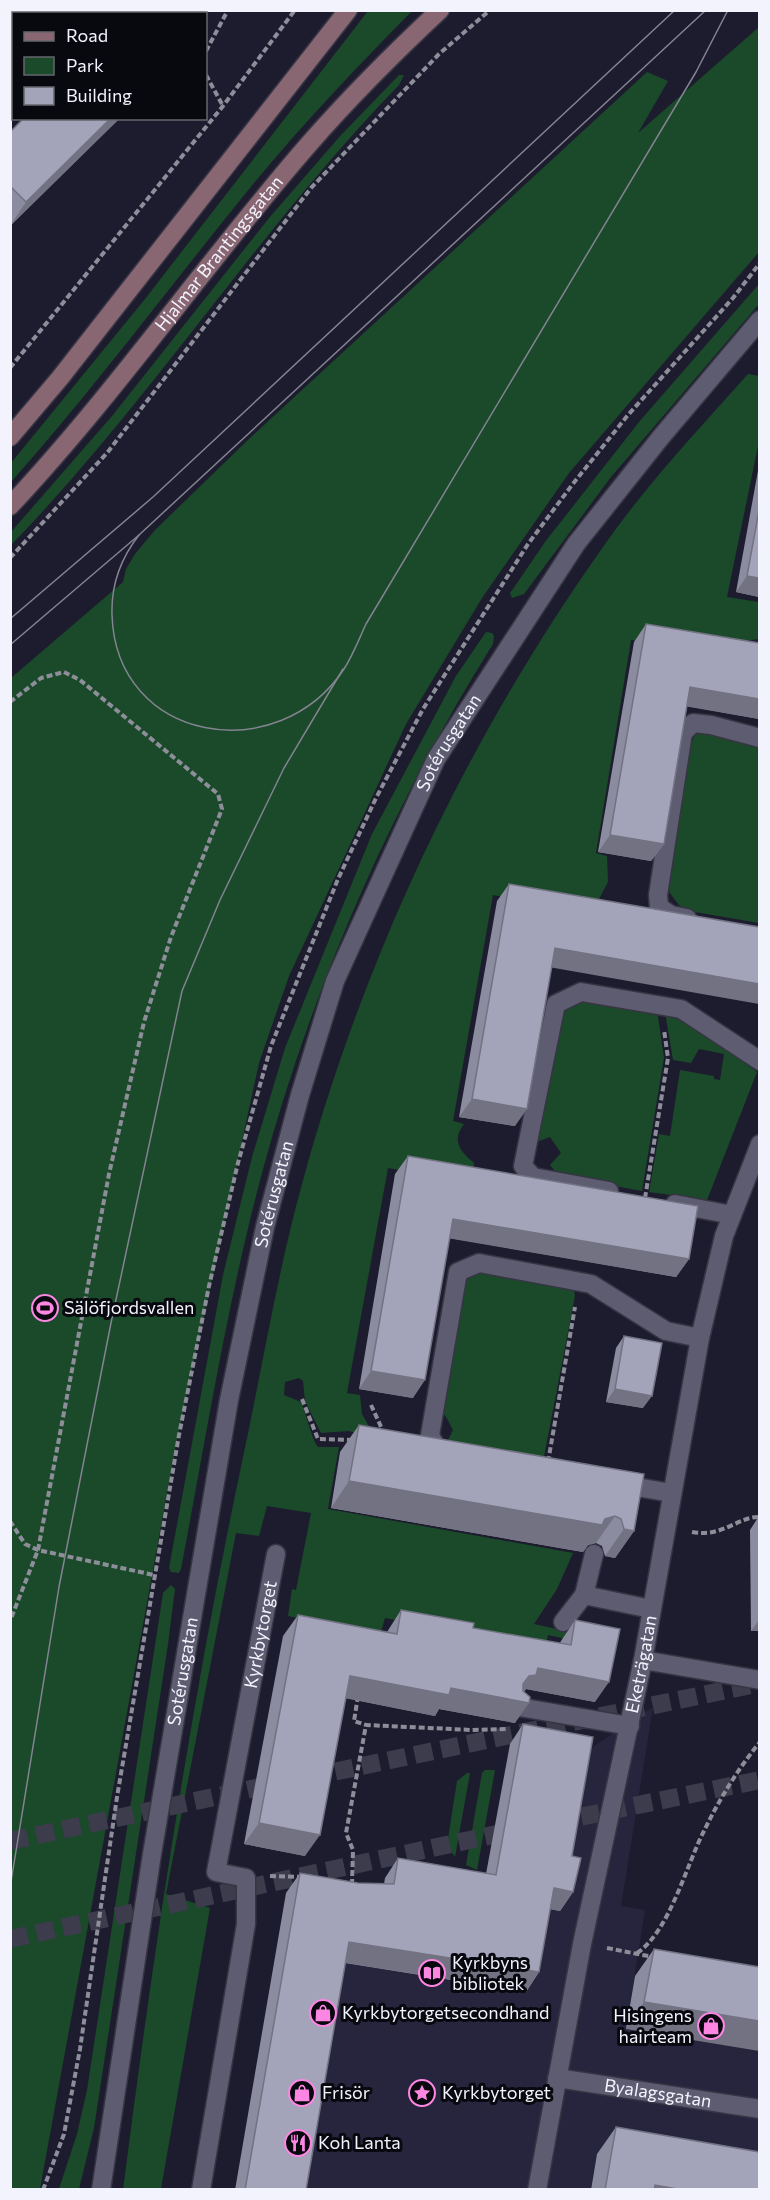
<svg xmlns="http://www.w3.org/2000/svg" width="770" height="2200" font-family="Commissioner,sans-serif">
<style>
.built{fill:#27253d}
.green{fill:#1a4a29}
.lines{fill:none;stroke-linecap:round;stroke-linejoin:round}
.trunk-tunnel{stroke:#3d3c4d;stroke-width:18;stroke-dasharray:18 9;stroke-linecap:butt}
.service-casing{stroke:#373543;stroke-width:21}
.minor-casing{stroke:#373543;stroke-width:21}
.tertiary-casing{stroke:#373543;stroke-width:21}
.secondary-casing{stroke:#373543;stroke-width:21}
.path{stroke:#8e8e9b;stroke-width:4;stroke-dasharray:6 3;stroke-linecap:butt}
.service{stroke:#5d5c71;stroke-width:18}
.minor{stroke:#5d5c71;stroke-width:18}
.tertiary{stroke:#5d5c71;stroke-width:18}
.secondary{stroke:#886773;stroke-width:18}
.tram{stroke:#838391;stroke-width:1.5}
.wall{fill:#8c8ca0}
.shaded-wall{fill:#727282}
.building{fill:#a3a3ba;stroke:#727282;stroke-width:1.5}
.labels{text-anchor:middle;stroke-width:6;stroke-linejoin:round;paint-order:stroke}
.street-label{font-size:18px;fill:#f3f3fd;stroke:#08080f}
.poi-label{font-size:18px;fill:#f3f3fd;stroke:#08080f;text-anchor:start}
</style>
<rect width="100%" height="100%" fill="#1d1c2e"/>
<!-- built -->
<polygon class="built" points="653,1707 621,1906 645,1910 626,2028 759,2051 759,2183 597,2154 591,2189 296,2190 338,1944 370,1967 493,1988 579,1756"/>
<!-- green -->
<g class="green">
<path d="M368,11H412C353,71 294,133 241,199C164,294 92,391 11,482V463L145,299Z"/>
<polygon points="759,27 759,252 569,473 482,598 406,724 289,976 259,1063 176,1444 40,2189 11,2189 11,678 123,582 126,569 135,554 155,530 250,438 647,72 668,81 638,133"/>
<path d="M399,75H404L399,85C259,229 151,401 11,545V532L112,416L269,218L341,135Z"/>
<polygon points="759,284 759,304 611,477 524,594 512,598 510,593 513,589 545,542 639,422"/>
<path d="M748,374L759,376V441L727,597L759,602V639L743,641L759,661L631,640L596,853L607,856L608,882L599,899V913L493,895L453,1121L464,1124C451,1141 460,1151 474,1163L473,1183L388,1168L347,1393L360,1395L362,1414L370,1428L363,1435L349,1431L321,1433L305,1401L303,1381L299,1378L285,1382L284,1395L301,1402C306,1413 312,1440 318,1447H339L328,1509L573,1553L557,1589L534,1624L610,1641L608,1648L548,1635L544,1655L526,1644L385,1618L378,1642L353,1629L288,1616L292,1589L296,1590L311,1513L267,1506L259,1536L236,1533L166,1894L210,1908L161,2189L123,2190C154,1946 191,1703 242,1462C262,1369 277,1275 302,1184C364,956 467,739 603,547C646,485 698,430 748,374Z"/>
<path d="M486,632L492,633L494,636L493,644C382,821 299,1018 250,1220C222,1335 203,1453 181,1569L179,1573L171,1572L169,1568L223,1275L252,1157L285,1048L372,834L456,676Z"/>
<polygon points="696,731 759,736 759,923 689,911 679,905 669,892 688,753"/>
<polygon points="568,1000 656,1003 664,1058 642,1191 559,1176 550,1165 561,1153 550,1137 536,1142 550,1025"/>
<path d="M665,1012C690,1016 735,1056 757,1072L707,1200L649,1192L659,1134L670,1136L680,1070L714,1076V1079L720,1080L724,1054L699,1049L691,1063L673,1060Z"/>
<polygon points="469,1270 571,1278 575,1296 543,1462 447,1442 453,1430 445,1415 432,1420 446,1328"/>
<polygon points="171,1585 175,1589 168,1644 94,2128 79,2189 59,2189 77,2134 87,2090 163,1593"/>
<polygon points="485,1770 495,1770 477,1870 466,1865 482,1773"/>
<polygon points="467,1773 470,1773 455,1857 447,1845 457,1781"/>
</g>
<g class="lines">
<!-- trunk-tunnel -->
<g class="trunk-tunnel">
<polyline points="309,1777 760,1683"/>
<polyline points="555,1822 760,1780"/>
<polyline points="10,1841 279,1783"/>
<polyline points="10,1939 516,1830"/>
</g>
<defs>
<g id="service">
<polyline points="687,918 671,915 659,907 658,895 683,733 693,723 711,725 760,738"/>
<polyline points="609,1191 533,1177 523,1166 556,1004 581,992 681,1009 760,1061"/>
<polyline points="675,1204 732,1215"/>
<polyline points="444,1454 439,1453 430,1435 458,1272 479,1263 591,1284 666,1331 700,1338"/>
<polyline points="620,1484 671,1493"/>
<polyline points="594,1554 584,1595 651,1609"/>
<polyline points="563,1622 584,1595"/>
<polyline points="519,1707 630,1726"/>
</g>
<g id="minor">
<polyline points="643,1660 760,1680"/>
<path id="s1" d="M557,2078L760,2109"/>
<path id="s2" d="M201,2190L246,1924V1878L216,1872L276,1554"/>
<path id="s3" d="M537,2190L582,1944L643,1660L700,1338L724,1236L760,1144"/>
</g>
<g id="tertiary">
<path id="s4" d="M101,2190L152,1854L229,1400L265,1227L300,1095L335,981L436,759L576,544L661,437L760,320"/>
</g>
<g id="secondary">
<polyline points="10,437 60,378 348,10"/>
<path id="s5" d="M10,506C117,392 206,262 309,144C350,97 394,53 440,10"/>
</g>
</defs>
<!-- service casing -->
<use href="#service" class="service-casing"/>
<!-- minor casing -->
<use href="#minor" class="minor-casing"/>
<!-- tertiary casing -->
<use href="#tertiary" class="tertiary-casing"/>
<!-- secondary casing -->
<use href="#secondary" class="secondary-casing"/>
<!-- path -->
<g class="path">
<polyline points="145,10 151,14"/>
<polyline points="10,12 85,10"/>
<polyline points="139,14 143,10"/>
<polyline points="206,51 228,10"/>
<polyline points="206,75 223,106"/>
<polyline points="10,368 223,106 295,10"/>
<polyline points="10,558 107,453 311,188 439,54 490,10"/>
<polyline points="10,702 41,678 64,672 80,680 218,794 222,809 171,937 144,1022 109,1174 38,1550 10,1621"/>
<polyline points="645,1198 668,1058 664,1030"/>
<polyline points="302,1399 318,1439 352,1440"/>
<polyline points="371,1405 383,1431"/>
<polyline points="548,1462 575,1307"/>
<polyline points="10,1521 25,1544 38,1550 154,1575"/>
<path d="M692,1532C723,1538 738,1516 760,1517"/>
<polyline points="358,1696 354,1721 366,1725"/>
<polyline points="270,1876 302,1877"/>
<polyline points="352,1885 353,1850 346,1833 366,1725 472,1730 506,1729"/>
<polyline points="607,1948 653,1957"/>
<path d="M637,1953C670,1931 686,1865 705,1829C720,1798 738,1769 760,1742"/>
<polyline points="43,2190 64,2134 80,2049 117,1797 179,1435 209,1286 238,1163 271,1046 338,879 376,798 423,709 528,544 572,485 628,415 733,298 760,263"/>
</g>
<!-- service -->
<use href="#service" class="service"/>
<!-- minor -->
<use href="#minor" class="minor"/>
<!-- tertiary -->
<use href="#tertiary" class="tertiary"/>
<!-- secondary -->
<use href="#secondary" class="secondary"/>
<!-- tram -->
<g class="tram">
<path d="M139,535C121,558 111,586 112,615C116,743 278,769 344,669C353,655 359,639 366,624L696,72L728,10"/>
<polyline points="10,619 153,497 675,10"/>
<polyline points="10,645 139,535 706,10"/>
<polyline points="10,1888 59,1587 111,1323 182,991 220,900 284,768 343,669"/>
</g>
</g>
<!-- wall -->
<g class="wall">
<polygon points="24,118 120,118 10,226 10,132"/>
<polygon points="759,465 759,597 736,592"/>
<polygon points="646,624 759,643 759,719 687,706 664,844 651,861 598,852 634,642"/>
<polygon points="509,884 552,967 515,1126 459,1117 497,901"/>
<polygon points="408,1156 689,1259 676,1277 450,1238 413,1398 359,1389 395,1174"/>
<polygon points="624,1336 643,1408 606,1402 616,1348"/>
<polygon points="359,1425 644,1474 634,1531 615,1558 605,1556 602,1546 596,1543 588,1545 583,1552 331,1508 340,1452"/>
<polygon points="759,1516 759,1631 751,1631 750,1530"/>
<polygon points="401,1610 473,1628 560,1643 561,1641 575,1620 595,1702 526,1689 524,1692 515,1723 439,1709 435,1716 345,1698 305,1856 244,1844 283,1636 298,1615 387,1632"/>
<polygon points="523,1724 572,1856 573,1892 560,1911 550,1909 539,1972 526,1992 345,1963 306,2190 235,2190 286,1893 300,1873 358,1883 384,1884 385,1878 398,1858 486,1874 510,1744"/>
<polygon points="654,1949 759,1967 626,2029 635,1976"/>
<polygon points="616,2127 759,2190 591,2190 597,2154"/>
</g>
<!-- shaded-wall -->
<g class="shaded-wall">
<polygon points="111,118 120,118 10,226 26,202"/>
<polygon points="747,576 759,578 759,597 736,592"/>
<polygon points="690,687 759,699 759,719 678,705"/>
<polygon points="610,835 664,844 651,861 598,852"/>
<polygon points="555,948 759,984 759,1004 543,966"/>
<polygon points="472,1099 527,1109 515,1126 459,1117"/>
<polygon points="453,1219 689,1259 676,1277 441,1237"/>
<polygon points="371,1371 425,1380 413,1398 359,1389"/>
<polygon points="615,1389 652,1396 643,1408 606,1402"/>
<polygon points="349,1481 605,1519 615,1516 596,1543 588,1545 583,1552 331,1508"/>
<polygon points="624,1529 634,1531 615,1558 605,1556"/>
<polygon points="759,1620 759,1631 751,1631"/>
<polygon points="538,1668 609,1682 595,1702 526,1689 522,1696 529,1703 515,1723 439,1709 435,1716 335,1696 350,1676 451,1688 523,1684 529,1676"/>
<polygon points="259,1823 320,1835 305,1856 244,1844"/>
<polygon points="554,1888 573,1892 560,1911 540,1907"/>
<polygon points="349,1942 539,1972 526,1992 335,1961"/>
<polygon points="644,2002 759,2021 759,2051 626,2029"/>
<polygon points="655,2185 683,2190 652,2190"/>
</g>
<!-- building -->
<g class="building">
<polygon points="24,118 111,118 26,202 10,186 10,132"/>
<polygon points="759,510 759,578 747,576"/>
<polygon points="646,624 759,643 759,699 690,687 664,844 610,835"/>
<polygon points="509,884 759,927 759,984 555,948 527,1109 472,1099"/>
<polygon points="408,1156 698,1206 689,1259 453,1219 425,1380 371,1371"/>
<polygon points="624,1336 662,1343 652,1396 615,1389"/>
<polygon points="359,1425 644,1474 634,1531 624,1529 621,1519 615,1516 605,1519 602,1525 349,1481"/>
<polygon points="401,1610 474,1623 473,1628 571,1645 575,1620 620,1629 609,1682 538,1668 536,1675 529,1676 523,1684 523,1691 530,1697 529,1703 451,1688 449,1695 350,1676 320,1835 259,1823 298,1615 397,1634"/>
<polygon points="523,1724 593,1737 572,1856 581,1858 573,1892 554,1888 539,1972 349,1942 306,2190 245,2190 300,1873 358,1883 394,1884 398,1858 496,1875"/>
<polygon points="654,1949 759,1967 759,2021 644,2002"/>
<polygon points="616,2127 759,2152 759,2190 683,2190 655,2185 654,2190 605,2190"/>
</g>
<!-- icons -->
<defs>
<symbol id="stadium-ring" viewBox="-11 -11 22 22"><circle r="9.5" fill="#08080f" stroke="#fd86e2" stroke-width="1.5"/><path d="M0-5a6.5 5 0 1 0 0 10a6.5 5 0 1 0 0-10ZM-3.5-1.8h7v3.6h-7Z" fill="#fd86e2"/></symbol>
<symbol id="library-ring" viewBox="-11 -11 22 22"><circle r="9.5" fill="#08080f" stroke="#fd86e2" stroke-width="1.5"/><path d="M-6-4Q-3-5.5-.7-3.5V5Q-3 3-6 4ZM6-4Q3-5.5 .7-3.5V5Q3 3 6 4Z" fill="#fd86e2"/></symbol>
<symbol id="shop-ring" viewBox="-11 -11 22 22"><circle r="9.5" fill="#08080f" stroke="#fd86e2" stroke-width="1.5"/><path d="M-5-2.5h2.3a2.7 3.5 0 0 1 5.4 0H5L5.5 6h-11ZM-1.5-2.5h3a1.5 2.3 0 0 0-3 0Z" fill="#fd86e2"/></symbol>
<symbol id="sight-ring" viewBox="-11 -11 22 22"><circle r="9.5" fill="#08080f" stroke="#fd86e2" stroke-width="1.5"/><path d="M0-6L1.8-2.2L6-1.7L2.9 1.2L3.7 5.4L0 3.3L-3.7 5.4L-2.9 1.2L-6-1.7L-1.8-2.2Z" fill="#fd86e2"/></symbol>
<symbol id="restaurant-ring" viewBox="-11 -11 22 22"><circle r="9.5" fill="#08080f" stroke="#fd86e2" stroke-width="1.5"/><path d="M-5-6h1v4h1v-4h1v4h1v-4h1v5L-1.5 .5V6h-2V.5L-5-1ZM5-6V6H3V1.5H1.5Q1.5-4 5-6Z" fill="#fd86e2"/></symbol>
</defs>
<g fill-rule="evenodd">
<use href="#stadium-ring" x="30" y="1293" width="30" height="30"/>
<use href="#library-ring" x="417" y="1958" width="30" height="30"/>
<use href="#shop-ring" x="308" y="1998" width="30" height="30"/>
<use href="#shop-ring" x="696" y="2011" width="30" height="30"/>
<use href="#shop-ring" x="287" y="2078" width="30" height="30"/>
<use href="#sight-ring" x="407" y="2078" width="30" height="30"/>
<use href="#restaurant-ring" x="283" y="2128" width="30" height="30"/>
</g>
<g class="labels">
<!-- street labels -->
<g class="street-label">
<text dy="6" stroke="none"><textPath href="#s5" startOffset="328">Hjalmar Brantingsgatan</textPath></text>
<text dy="6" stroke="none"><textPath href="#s4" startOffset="1497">Sotérusgatan</textPath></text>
<text dy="6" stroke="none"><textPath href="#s4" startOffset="1011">Sotérusgatan</textPath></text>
<text dy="6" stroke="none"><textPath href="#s2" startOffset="588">Kyrkbytorget</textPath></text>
<text dy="6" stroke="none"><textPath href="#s3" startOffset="536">Eketrägatan</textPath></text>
<text dy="6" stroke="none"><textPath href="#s4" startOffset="525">Sotérusgatan</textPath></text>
<text dy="6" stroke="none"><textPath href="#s1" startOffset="102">Byalagsgatan</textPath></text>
</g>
<!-- poi labels -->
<g class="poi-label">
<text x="64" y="1314">Sälöfjordsvallen</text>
<text x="452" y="1969">Kyrkbyns<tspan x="452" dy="21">bibliotek</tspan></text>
<text x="342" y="2019">Kyrkbytorgetsecondhand</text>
<text x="692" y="2022" text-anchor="end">Hisingens<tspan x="692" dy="21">hairteam</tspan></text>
<text x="322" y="2099">Frisör</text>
<text x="442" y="2099">Kyrkbytorget</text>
<text x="318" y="2149">Koh Lanta</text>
</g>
</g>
<!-- border -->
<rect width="770" height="2200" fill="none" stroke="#f3f3fd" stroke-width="24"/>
<!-- legend -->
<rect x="12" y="12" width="195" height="108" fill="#08080f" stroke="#66666e" stroke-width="1.5"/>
<rect x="24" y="32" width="30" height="9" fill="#886773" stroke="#66666e" stroke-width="1.5"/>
<text x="66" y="42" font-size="18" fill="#f3f3fd">Road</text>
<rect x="24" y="57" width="30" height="18" fill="#1a4a29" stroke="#66666e" stroke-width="1.5"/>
<text x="66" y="72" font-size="18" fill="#f3f3fd">Park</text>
<rect x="24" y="87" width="30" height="18" fill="#a3a3ba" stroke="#66666e" stroke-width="1.5"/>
<text x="66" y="102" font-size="18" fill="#f3f3fd">Building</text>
</svg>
